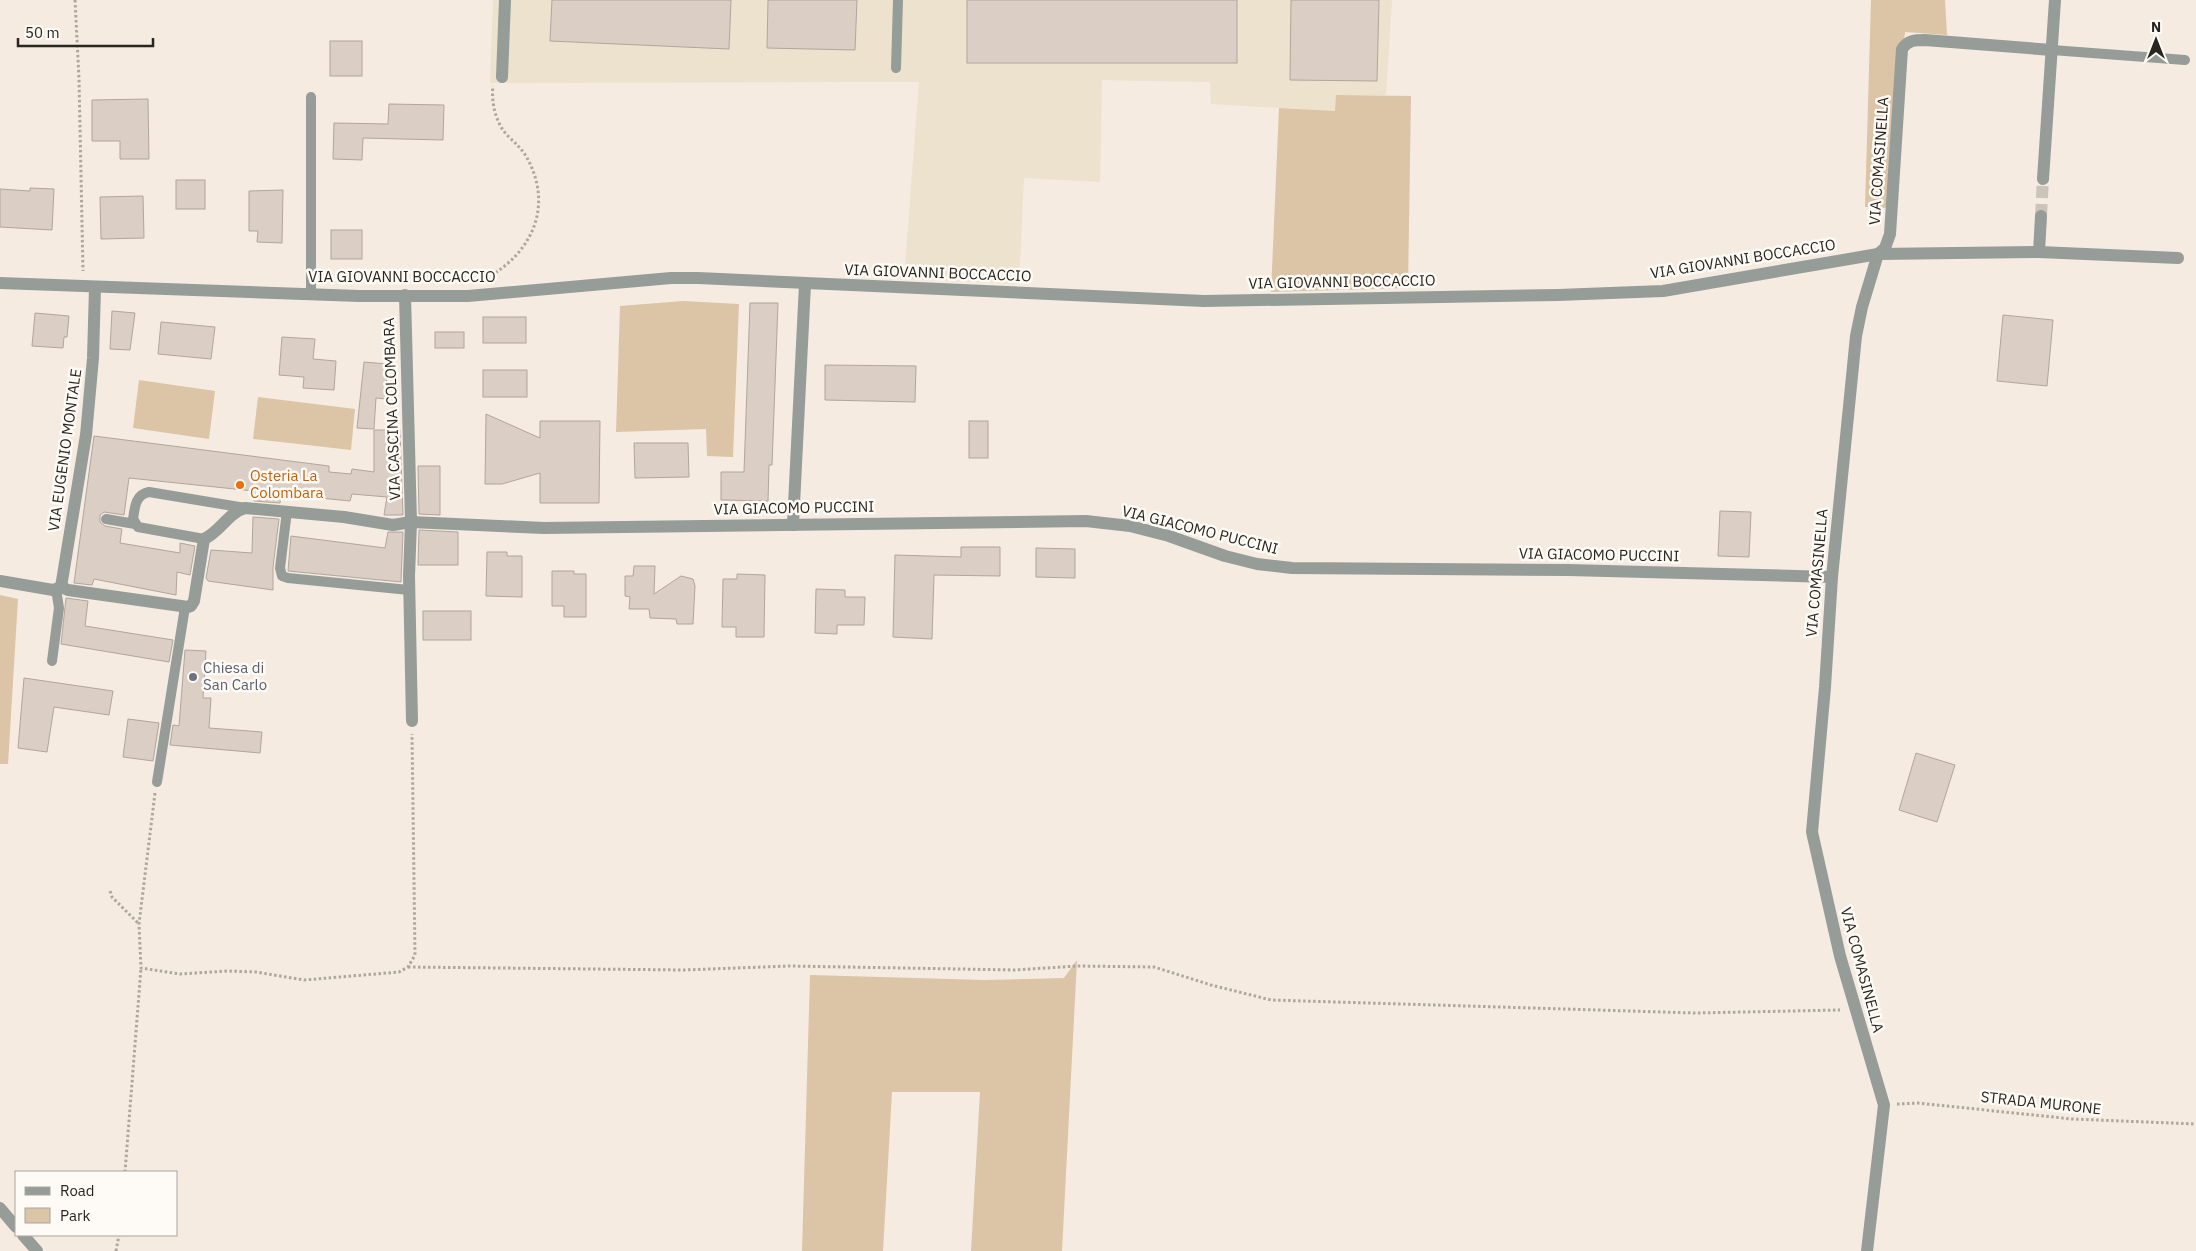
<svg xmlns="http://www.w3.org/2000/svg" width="2196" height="1251" font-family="'IBM Plex Sans',sans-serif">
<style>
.industrial{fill:#ede2cd}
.green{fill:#dcc4a7}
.building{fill:#dbcec5;stroke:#b1a59c}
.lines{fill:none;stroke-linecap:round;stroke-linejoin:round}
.minor-tunnel{stroke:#ccc3ba;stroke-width:12;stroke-dasharray:12 6;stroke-linecap:butt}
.path{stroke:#aea79e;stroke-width:3;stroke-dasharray:2.5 2.5;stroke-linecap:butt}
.service{stroke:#969c98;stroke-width:10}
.minor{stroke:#969c98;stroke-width:12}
.food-dot{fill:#e8710a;stroke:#fefaf5;stroke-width:2}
.worship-dot{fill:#6b7280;stroke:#fefaf5;stroke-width:2}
.labels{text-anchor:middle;stroke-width:5;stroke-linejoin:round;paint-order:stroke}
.street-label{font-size:15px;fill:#292521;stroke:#fefaf5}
.food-label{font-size:15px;fill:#c56008;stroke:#fefaf5;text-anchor:start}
.worship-label{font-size:15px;fill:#5b616d;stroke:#fefaf5;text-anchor:start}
</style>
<rect width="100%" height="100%" fill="#f5ebe0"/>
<!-- industrial -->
<polygon class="industrial" points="493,0 1392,0 1386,95 1336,95 1336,111 1211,104 1210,82 1102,80 1100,182 1024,178 1019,284 904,279 919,82 490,83"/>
<!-- green -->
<g class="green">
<polygon points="1871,0 1945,0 1947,35 1905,32 1887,208 1865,207"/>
<polygon points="1336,95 1411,96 1408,288 1271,292 1279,108 1335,111"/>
<polygon points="683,301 739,304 733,457 707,456 706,429 616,432 620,306"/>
<polygon points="139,380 215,391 209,439 133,428"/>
<polygon points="258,397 355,409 351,450 253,439"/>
<polygon points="0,595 18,599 8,764 0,764"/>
<polygon points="1077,960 1062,1251 971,1251 980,1092 892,1092 883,1251 802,1251 810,975 985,980 1064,978"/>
</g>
<!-- building -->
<g class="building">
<polygon points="552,0 731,0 729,49 550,41"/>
<polygon points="768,0 857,0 855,50 767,48"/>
<rect x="967" y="0" width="270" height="63"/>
<polygon points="1291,0 1379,0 1377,81 1290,80"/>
<rect x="330" y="41" width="32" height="35"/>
<polygon points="148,99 149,159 120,159 120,141 92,141 92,100"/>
<polygon points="389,104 444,105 443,140 363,138 362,160 333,159 334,123 388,124"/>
<rect x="176" y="180" width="29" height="29"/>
<polygon points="30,188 54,189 52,230 0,227 0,189 30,191"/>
<polygon points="283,190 282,243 257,242 258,231 249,231 249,191"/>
<polygon points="143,196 144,238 101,239 100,197"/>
<rect x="331" y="230" width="31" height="29"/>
<polygon points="750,303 778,303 772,465 769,465 768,501 721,500 721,472 744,472"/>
<polygon points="112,311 135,313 130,350 110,349"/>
<polygon points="35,313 69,316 67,337 64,337 63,348 32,346"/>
<polygon points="2003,315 2053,320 2047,386 1997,381"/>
<rect x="483" y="317" width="43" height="26"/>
<polygon points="161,322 215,327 211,359 158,354"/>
<rect x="435" y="332" width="29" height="16"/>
<polygon points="282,337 315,339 313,359 336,361 334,390 303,388 304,377 279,375"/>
<polygon points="364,362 387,364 386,399 376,398 374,429 357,428"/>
<polygon points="825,365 916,366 915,402 825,400"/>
<rect x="483" y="370" width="44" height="27"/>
<polygon points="486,414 540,438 540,421 600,421 599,503 540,503 540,473 502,484 485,484"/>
<rect x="969" y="421" width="19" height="37"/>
<polygon points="374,430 400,430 403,515 384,515 387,497 352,494 350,501 281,494 280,503 254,501 254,491 129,478 124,515 104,512 100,515 100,522 105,526 122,529 120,543 180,553 180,543 195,546 190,575 177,572 176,595 94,579 92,585 74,583 94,436 329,466 329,472 351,474 352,469 374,472"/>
<polygon points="634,443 688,443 689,477 635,478"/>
<polygon points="418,466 440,466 440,515 419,514"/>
<polygon points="1720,511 1751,512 1749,557 1718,556"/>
<polygon points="253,517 279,519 273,567 273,590 208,581 206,578 211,550 252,553"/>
<polygon points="419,530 458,532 458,565 418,565"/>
<polygon points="388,532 403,532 401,582 288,571 291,536 385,548"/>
<polygon points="961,547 1000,547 1000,576 934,575 932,639 893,637 895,555 961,557"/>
<polygon points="1036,548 1075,549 1075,578 1036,577"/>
<polygon points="487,552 507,552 507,556 522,556 522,597 486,596"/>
<polygon points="634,566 655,566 654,594 681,576 693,579 695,586 693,624 677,624 676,619 650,618 649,609 629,609 630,597 625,596 625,576 633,576"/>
<polygon points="552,571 574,571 574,574 586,574 586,617 564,617 564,606 552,606"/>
<polygon points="737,574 765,575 764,637 736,637 736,627 722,627 723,579 737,579"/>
<polygon points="816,589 845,590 845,597 865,597 864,625 837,625 837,634 815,633"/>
<polygon points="66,598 88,601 85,626 173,640 169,662 61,644"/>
<rect x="423" y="611" width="48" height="29"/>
<polygon points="185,650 206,651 203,698 211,698 209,728 262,732 260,753 170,745 173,725 179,726"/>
<polygon points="24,678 113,691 109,715 54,707 47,752 18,748"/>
<polygon points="128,719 159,723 153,761 123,757"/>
<polygon points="1916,753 1955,765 1937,822 1899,810"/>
</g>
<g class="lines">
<!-- minor-tunnel -->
<polyline class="minor-tunnel" points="2041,216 2043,179"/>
<!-- path -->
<g class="path">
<polyline points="75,0 79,79 83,271"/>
<path d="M487,278C533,252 554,205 526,156C521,148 515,143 508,136C496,124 491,103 493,86"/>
<polyline points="155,793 139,924 141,968 180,974 227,971 256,972 304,980 399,972 408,967 415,955 412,734"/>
<polyline points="110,891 112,897 139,924"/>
<polyline points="408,967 683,970 790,966 1015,970 1077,966 1154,967 1211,985 1271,1000 1695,1013 1840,1010"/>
<polyline points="1897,1104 1918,1103 2072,1119 2196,1124"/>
<polyline points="125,1172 141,968"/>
<polyline points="116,1251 119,1235"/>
</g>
<!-- service -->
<g class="service">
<polyline points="2052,50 2185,60"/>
<polyline points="896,68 898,0"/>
<polyline points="311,97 311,294"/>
<polyline points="287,511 280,568 282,576 288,578 409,590"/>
<polyline points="106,519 135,524"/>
<path d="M204,539L138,527L133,519C135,507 135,495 149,492L245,508"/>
<polyline points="52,661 59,608 56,589"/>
<polyline points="157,782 185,607"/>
</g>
<!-- minor -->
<g class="minor">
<polyline points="502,77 505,0"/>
<polyline points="2043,179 2055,0"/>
<polyline points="2039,252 2041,216"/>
<polyline points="0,283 359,296 468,296 671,278 698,278 1204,301 1558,295 1663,291 1878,254 2039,252 2178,258"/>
<polyline points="405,295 411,522 409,576 412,721"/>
<polyline points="793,525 805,284"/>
<polyline points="0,581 53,590 61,587"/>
<path d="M61,587L68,590L188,607L191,606L194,601L204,539C220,532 228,513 245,508L344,517L393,525L411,522L544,528L1086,521L1130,526L1169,536L1225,556L1257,564L1292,568L1568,570L1832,577"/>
<polyline points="61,587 86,435 93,358 95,288"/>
<polyline points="0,1208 16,1227"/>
<polyline points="23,1235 37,1251"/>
<path d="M1867,1251L1884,1105L1840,956L1812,832L1825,687L1832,577L1856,336L1862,307L1878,254L1885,248L1890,234L1902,49C1908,40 1915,40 1925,40L2052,50"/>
</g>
</g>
<!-- markers -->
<circle class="food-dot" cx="240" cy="485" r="5"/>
<circle class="worship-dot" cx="193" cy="677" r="5"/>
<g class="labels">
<!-- street labels -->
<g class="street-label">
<text transform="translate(1879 161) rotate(-86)" y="5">VIA COMASINELLA</text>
<text transform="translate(1743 259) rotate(-9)" y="5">VIA GIOVANNI BOCCACCIO</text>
<text transform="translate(938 273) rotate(2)" y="5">VIA GIOVANNI BOCCACCIO</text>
<text x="402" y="282">VIA GIOVANNI BOCCACCIO</text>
<text transform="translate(1342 282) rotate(-1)" y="5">VIA GIOVANNI BOCCACCIO</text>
<text transform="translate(392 409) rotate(-92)" y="5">VIA CASCINA COLOMBARA</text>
<text transform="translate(65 450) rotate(-82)" y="5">VIA EUGENIO MONTALE</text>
<text transform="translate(794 508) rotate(-1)" y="5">VIA GIACOMO PUCCINI</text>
<text transform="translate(1200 530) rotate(14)" y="5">VIA GIACOMO PUCCINI</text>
<text transform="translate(1599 555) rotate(1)" y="5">VIA GIACOMO PUCCINI</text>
<text transform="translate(1817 573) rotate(-85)" y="5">VIA COMASINELLA</text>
<text transform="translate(1862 970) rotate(75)" y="5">VIA COMASINELLA</text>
<text transform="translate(2041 1103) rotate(6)" y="5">STRADA MURONE</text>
</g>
<!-- food labels -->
<g class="food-label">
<text x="250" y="481">Osteria La<tspan x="250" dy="17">Colombara</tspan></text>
</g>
<!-- worship labels -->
<g class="worship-label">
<text x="203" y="673">Chiesa di<tspan x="203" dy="17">San Carlo</tspan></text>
</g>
</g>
<!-- legend -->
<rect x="15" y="1171" width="162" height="65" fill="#fefaf5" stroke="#a9a5a0"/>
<rect x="25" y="1187" width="25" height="8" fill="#969c98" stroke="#a9a5a0"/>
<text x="60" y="1196" font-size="15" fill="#292521">Road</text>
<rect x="25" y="1208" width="25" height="15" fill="#dcc4a7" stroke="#a9a5a0"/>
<text x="60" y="1221" font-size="15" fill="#292521">Park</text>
<!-- north arrow -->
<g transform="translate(2156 40)" stroke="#fefaf5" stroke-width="4" paint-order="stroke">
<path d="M0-4L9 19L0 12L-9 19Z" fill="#292521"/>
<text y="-8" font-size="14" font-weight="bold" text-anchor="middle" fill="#292521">N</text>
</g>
<!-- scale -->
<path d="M18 38v8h135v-8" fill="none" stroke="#292521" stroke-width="2.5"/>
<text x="25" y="38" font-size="15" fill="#292521" stroke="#fefaf5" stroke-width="4" paint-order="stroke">50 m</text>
</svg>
